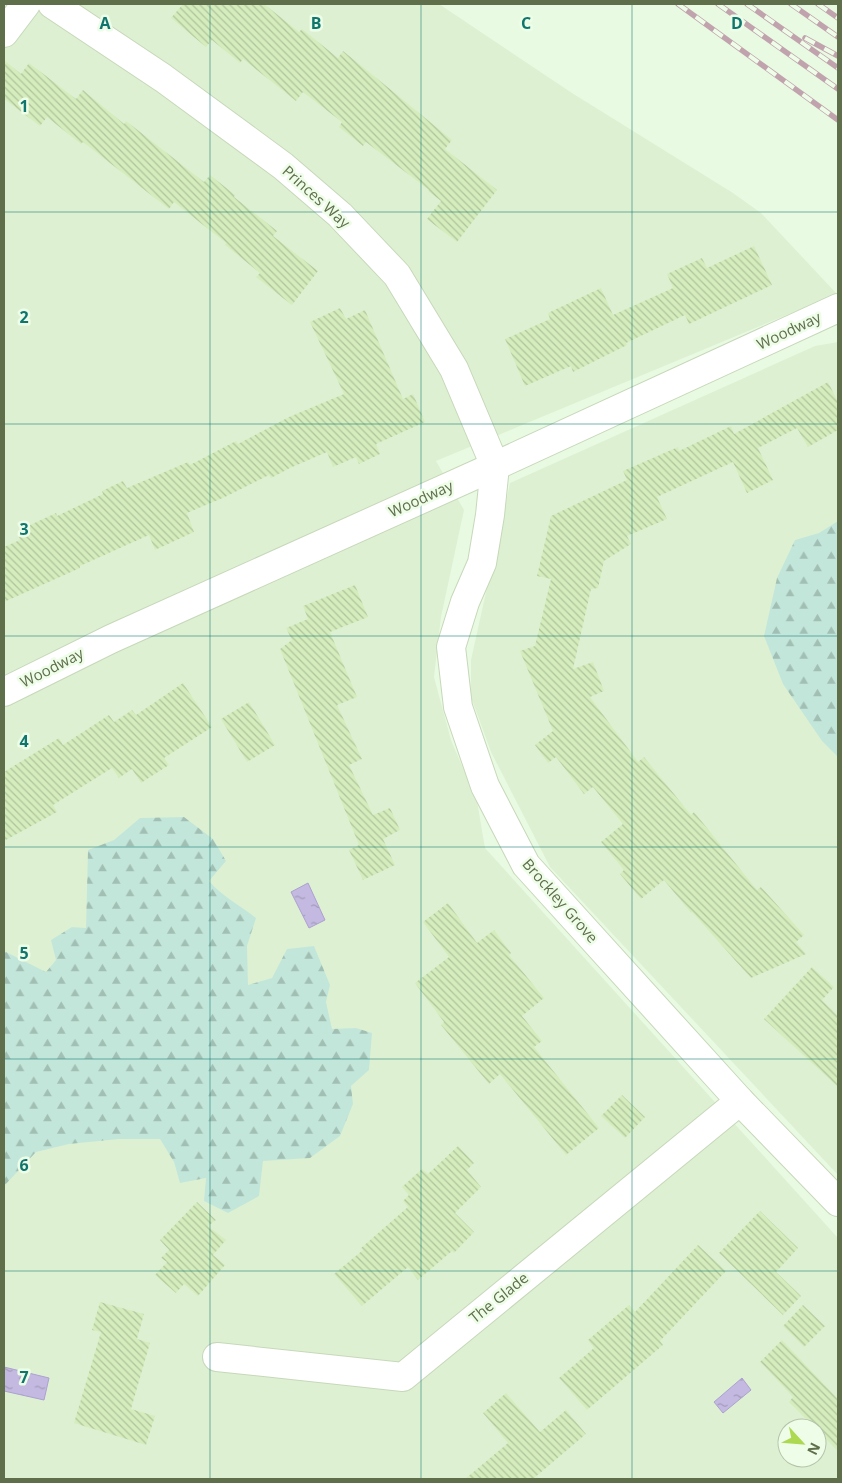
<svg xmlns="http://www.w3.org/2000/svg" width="842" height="1483" font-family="'Open Sans',sans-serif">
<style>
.residential{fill:#ddf1d2;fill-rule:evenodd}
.forest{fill:url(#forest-firs)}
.water{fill:url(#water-ripples);stroke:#ada0d2}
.building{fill:url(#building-back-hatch)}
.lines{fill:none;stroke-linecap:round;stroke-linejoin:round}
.minor-casing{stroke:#c7d8ba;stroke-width:30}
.minor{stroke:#fff;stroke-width:28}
.rail-casing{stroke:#c1a3ae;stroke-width:5.5}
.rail{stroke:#eefde8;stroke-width:4;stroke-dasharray:11;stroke-linecap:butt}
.grid{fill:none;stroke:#0f766e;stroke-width:1;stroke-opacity:0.55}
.labels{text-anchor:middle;stroke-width:5;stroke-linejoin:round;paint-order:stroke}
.street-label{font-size:15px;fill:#5f6f4b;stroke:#eefde8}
.grid-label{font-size:16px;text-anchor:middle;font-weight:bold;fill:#0f766e;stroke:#eefde8;stroke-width:5;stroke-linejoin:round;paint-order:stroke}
</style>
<defs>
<pattern id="forest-firs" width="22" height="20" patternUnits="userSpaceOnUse" patternTransform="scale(1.25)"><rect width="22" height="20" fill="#c3e6db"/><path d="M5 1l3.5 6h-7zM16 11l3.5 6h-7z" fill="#a2bfb4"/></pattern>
<pattern id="water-ripples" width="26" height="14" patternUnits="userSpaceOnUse" patternTransform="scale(1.25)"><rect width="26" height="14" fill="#c3b9e1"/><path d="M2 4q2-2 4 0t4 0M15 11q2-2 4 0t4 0" fill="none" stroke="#a29bb8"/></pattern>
<pattern id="building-back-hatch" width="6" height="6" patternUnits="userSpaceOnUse" patternTransform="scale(1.25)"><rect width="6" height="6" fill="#d5edbd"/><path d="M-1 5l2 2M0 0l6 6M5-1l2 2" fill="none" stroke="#b0c49c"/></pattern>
</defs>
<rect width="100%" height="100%" fill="#e9fae2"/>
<!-- residential -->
<g class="residential">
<path d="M4,4H439L572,93L733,193L761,213L837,294L436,461L464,510L441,617L434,677L451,740L477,801L485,848L838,1238V1479H4ZM787,1428H817V1458H787Z"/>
<polygon points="838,342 838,1175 550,867 491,752 471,697 471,660 510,483 815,346"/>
</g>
<!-- forest -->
<g class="forest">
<polygon points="838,521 838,757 822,741 783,684 764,636 777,578 795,540 819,533"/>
<path d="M184,817L213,839L226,861L209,881C222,896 241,906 256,918L247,946L248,985L272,978L287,949L314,946L330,985L326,1002L332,1029L356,1028L372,1033L369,1070L351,1086L353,1104L340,1136L310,1158L263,1161L259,1196L228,1213L204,1201L206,1178L180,1183L174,1162L160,1139H119L69,1144L36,1152L4,1186V951L46,972L56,960L51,940L72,927L86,928L88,850L114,840L140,818Z"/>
</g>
<!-- water -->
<g class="water">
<polygon points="308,883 325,920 309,928 291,892"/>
<polygon points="4,1367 49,1378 44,1400 4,1391"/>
<polygon points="742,1378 751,1390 723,1413 714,1402"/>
</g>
<!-- building -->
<g class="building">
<polygon points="183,4 264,4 299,32 302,29 338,58 343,51 374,76 452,140 445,149 497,190 457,242 427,219 441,201 428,191 429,190 366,142 363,146 339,127 342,122 303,92 296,101 243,59 240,63 212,40 206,47 171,18"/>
<polygon points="4,60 21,74 29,63 76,99 83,90 124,124 126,121 204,182 210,175 235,195 234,197 277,231 273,236 318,271 292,305 256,277 260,273 225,245 226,243 174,202 169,209 83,142 81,144 47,117 40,126 4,99"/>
<polygon points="754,246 772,285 689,324 685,315 626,343 627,345 573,372 571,366 525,386 505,339 550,319 548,313 601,288 613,315 673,288 667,274 702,258 707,268"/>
<polygon points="340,308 346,319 365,310 403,399 413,394 425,422 376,444 380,454 359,464 356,457 333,467 327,452 290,468 271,478 269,475 225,497 187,513 194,532 155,550 149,535 80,566 80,568 4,602 4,547 20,540 17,531 56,513 57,516 103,494 102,491 123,481 127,488 188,462 190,465 236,441 238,444 289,417 344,394 310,322"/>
<polygon points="828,382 838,402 838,430 808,447 797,428 758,448 773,480 747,493 733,462 657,497 667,519 627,536 631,544 604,561 598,588 591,589 573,669 593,662 604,691 590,697 638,762 644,757 691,815 694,812 757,890 761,887 804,935 796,942 806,954 751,978 692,912 691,913 664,880 641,899 620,874 624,870 601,842 623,824 593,787 584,794 556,757 548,763 535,745 553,731 520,651 535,646 551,579 537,576 551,516 627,480 623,471 678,447 679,451 731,426 734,434"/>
<polygon points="355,585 368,617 330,632 357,697 337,705 362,759 349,765 373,815 390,808 400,830 383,839 395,865 363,880 349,850 359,845 280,649 292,640 286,628 308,619 303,606"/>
<polygon points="183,683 212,727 164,758 169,765 141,783 132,769 119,778 112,768 53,805 57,812 4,841 4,772 59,738 63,745 109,715 114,722 132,710 136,715"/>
<polygon points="249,702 275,745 247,762 221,719"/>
<polygon points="448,903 477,943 494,930 511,953 509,955 544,998 522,1016 542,1041 534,1047 599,1128 566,1155 500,1074 489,1084 441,1025 444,1022 415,983 449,957 423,922"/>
<polygon points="812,967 834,987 822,1000 838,1016 838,1087 764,1019"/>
<polygon points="622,1095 645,1117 625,1138 601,1116"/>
<polygon points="458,1146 474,1163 467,1170 481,1187 455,1213 474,1232 454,1253 452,1251 418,1280 408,1267 362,1306 334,1274 363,1250 361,1248 408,1207 403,1201 409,1195 402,1187 422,1169 428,1174"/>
<polygon points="197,1202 216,1220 208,1226 226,1240 213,1255 225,1265 198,1296 184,1284 176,1293 155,1275 167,1262 161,1258 169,1250 160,1240"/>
<polygon points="760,1211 798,1248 776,1272 801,1296 783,1315 719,1253"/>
<polygon points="698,1245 726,1271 660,1341 663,1345 587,1410 559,1378 594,1348 588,1340 629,1305 635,1312"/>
<polygon points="100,1302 144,1314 137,1339 150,1343 131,1409 155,1416 146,1445 74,1423 101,1332 92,1330"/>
<polygon points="803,1305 825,1326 804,1347 783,1326"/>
<polygon points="782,1340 838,1399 838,1451 789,1402 793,1397 760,1362"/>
<polygon points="506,1393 540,1432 566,1410 586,1434 533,1479 465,1479 508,1443 483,1413"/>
</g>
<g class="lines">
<defs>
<g id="minor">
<polyline points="52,4 163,78 283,166 340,215 397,275 454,369 495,466 490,515 482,563 465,602 451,647 458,707 485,786 526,865 740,1101 838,1202"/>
<polyline points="4,33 26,4"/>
<polyline points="4,692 111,639 495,466 838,308"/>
<polyline points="217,1357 403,1377 740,1101"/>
</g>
</defs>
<!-- minor casing -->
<use href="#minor" class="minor-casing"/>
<!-- minor -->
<use href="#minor" class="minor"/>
<defs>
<g id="rail">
<polyline points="678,4 838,120"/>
<polyline points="718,4 838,89"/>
<polyline points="747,4 838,68"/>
<polyline points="791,4 838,37"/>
<polyline points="818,4 838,18"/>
<polyline points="805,38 838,56"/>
</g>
</defs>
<!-- rail casing -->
<use href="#rail" class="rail-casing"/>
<!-- rail -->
<use href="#rail" class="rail"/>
</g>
<!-- grid -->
<path class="grid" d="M210,4V1479M421,4V1479M632,4V1479M4,212H838M4,424H838M4,636H838M4,847H838M4,1059H838M4,1271H838"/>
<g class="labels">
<!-- street labels -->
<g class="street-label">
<text transform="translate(316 197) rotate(42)" y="5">Princes Way</text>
<text transform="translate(789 331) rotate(-25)" y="5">Woodway</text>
<text transform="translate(421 499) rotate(-24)" y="5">Woodway</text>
<text transform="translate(52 668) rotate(-27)" y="5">Woodway</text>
<text transform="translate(560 901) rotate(49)" y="5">Brockley Grove</text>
<text transform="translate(499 1298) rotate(-39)" y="5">The Glade</text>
</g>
</g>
<g class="grid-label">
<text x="105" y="29">A</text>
<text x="316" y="29">B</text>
<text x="526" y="29">C</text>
<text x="737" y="29">D</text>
<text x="24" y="112">1</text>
<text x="24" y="323">2</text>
<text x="24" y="535">3</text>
<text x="24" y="747">4</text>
<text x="24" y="959">5</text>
<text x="24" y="1171">6</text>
<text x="24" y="1383">7</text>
</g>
<!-- border -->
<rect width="842" height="1483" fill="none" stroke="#5f6f4b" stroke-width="10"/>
<!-- north arrow -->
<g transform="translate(802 1443) rotate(116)"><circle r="24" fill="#eefde8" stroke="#b5c4a9"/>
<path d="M0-4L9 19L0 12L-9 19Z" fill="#add952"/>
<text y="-8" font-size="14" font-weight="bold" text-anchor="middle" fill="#5f6f4b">N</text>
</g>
</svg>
